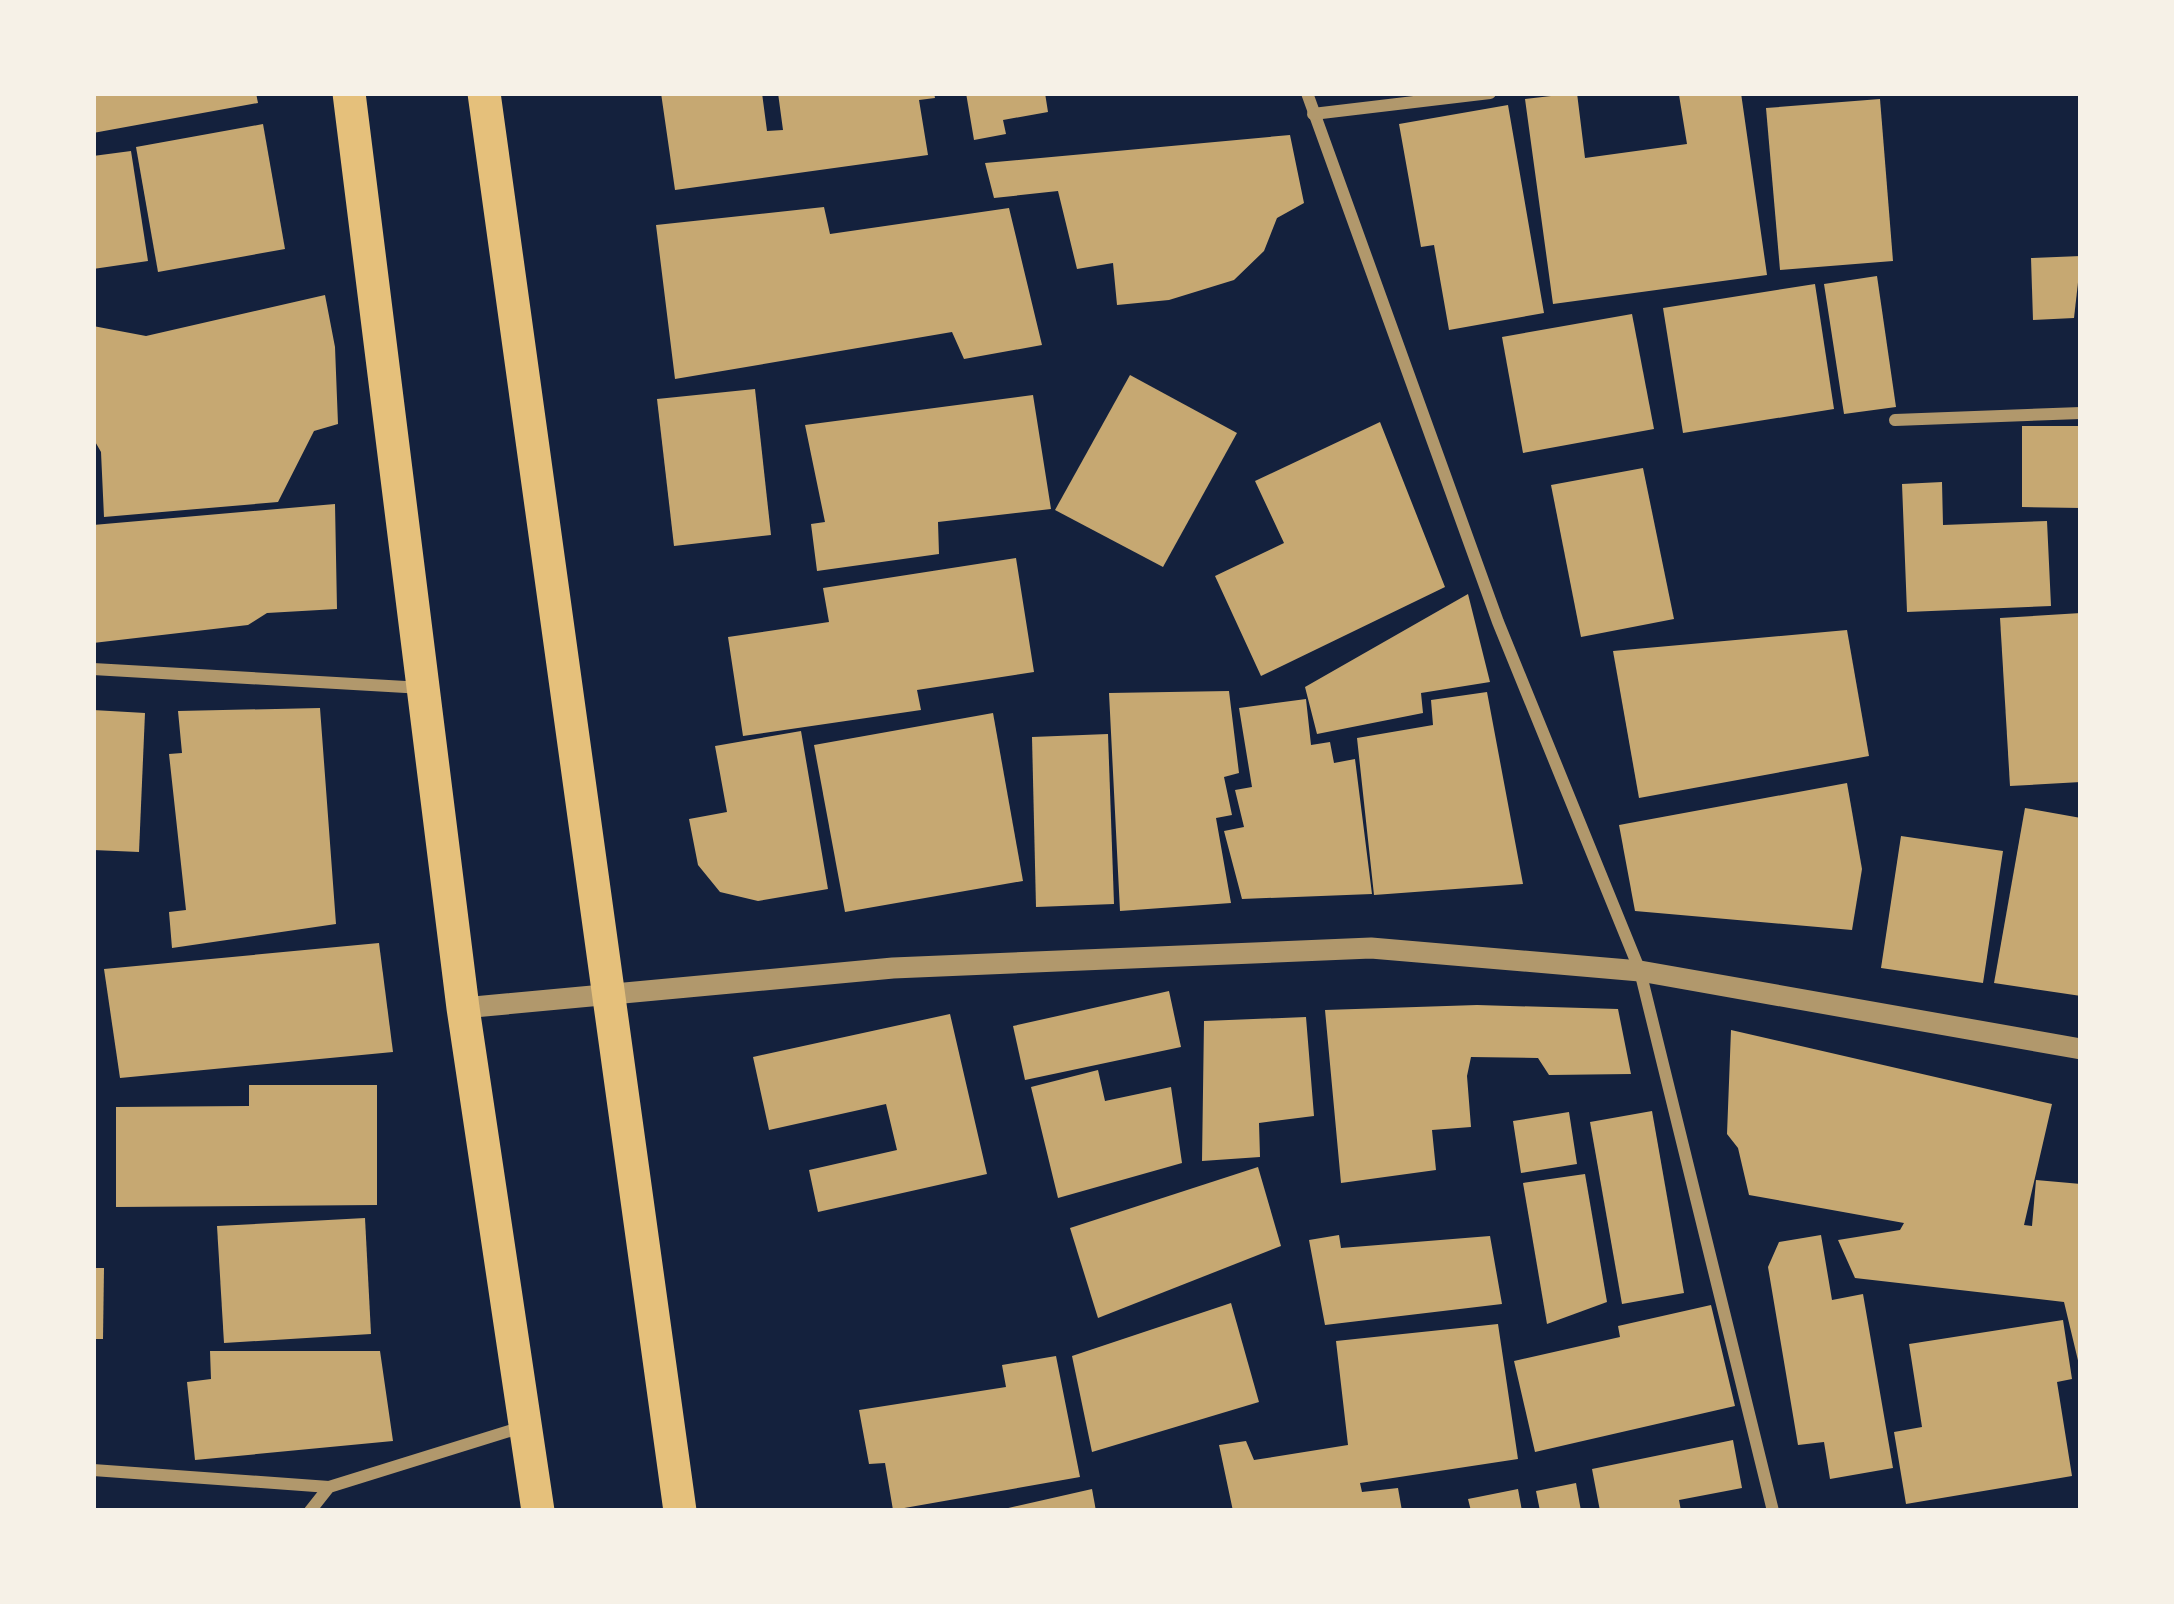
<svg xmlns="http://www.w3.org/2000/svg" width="2174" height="1604" font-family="Montserrat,sans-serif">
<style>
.building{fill:#c6a872}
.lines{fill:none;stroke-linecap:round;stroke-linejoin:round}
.minor{stroke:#b1986c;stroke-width:12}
.tertiary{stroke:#b1986c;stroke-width:21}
.trunk{stroke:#e5c07b;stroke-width:33}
</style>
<rect width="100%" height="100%" fill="#14213d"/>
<!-- building -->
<g class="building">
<polygon points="93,93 256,93 258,103 93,133"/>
<polygon points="661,93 762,93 767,131 783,130 778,93 934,93 935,98 919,100 928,155 675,190"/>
<polygon points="966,93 1045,93 1048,112 1003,120 1006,134 974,140"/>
<polygon points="1577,93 1585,158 1687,144 1679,95 1741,93 1767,275 1553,304 1525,99"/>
<polygon points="1880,99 1893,261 1780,270 1766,108"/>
<polygon points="1508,105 1544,313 1449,330 1434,245 1421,247 1399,124"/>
<polygon points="263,124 285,249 158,272 136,147"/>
<polygon points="1290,135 1304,203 1277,218 1264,251 1234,280 1169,300 1117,305 1113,263 1077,269 1058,191 994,198 985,163"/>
<polygon points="131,151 148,261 93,269 93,156"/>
<polygon points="824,207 830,234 1009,208 1042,345 964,359 952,332 675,379 656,225"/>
<polygon points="2081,256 2074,318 2033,320 2031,258"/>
<polygon points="1877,276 1896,407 1844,414 1824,284"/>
<polygon points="1815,284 1834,409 1683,433 1663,308"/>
<polygon points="325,295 335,347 338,424 314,431 278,502 104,517 101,452 93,438 93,326 146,336"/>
<polygon points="1632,314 1654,429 1523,453 1502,337"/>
<polygon points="1130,375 1237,433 1163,567 1055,510"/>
<polygon points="755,389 771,535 674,546 657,399"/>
<polygon points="1033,395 1051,509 938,522 939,554 817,571 811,524 825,522 805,425"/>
<polygon points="1380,422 1445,587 1261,676 1215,576 1284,543 1255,481"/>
<polygon points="2022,426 2081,426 2081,508 2022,507"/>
<polygon points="1643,468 1674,619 1581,637 1551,485"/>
<polygon points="1942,482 1943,525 2047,521 2051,606 1907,612 1902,484"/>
<polygon points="335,504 337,609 267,613 248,625 93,643 93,525"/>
<polygon points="1016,558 1034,672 917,690 921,710 743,736 728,637 829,622 823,588"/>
<polygon points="1468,594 1490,682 1421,693 1423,713 1317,734 1305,687"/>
<polygon points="2081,613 2081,782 2010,786 2000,618"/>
<polygon points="1847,630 1869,756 1639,798 1613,651"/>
<polygon points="1229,691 1239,773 1224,777 1232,815 1216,818 1231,903 1120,911 1109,693"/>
<polygon points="1487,692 1523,884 1374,895 1357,738 1433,725 1431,700"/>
<polygon points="1306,699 1311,745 1330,742 1334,763 1355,759 1372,894 1242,899 1224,831 1244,827 1235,790 1252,787 1239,708"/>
<polygon points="320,708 336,924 172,948 169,912 186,910 169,754 182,753 178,711"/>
<polygon points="93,710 145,713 139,852 93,850"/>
<polygon points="993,713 1023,881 845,912 814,745"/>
<polygon points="801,731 828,889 758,901 720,892 698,865 689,819 727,812 715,746"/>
<polygon points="1108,734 1114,904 1036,907 1032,737"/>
<polygon points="1847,783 1862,869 1852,930 1635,911 1619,825"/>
<polygon points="2025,808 2081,818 2081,996 1994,983"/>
<polygon points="1901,836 2003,851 1983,983 1881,968"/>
<polygon points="379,943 393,1052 120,1078 104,969"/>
<polygon points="1169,991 1181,1047 1025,1080 1013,1026"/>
<polygon points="1477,1005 1618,1009 1631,1074 1549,1075 1538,1058 1471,1057 1467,1076 1471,1127 1432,1130 1436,1170 1341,1183 1325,1010"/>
<polygon points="950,1014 987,1174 818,1212 809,1170 897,1150 886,1104 769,1130 753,1057"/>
<polygon points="1306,1017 1314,1116 1259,1123 1260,1157 1202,1161 1204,1021"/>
<polygon points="1731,1030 2052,1104 2024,1225 2032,1226 2036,1180 2081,1184 2081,1373 2064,1302 1855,1278 1838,1240 1900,1230 1904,1223 1749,1195 1738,1148 1727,1134"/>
<polygon points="1098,1070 1105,1101 1171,1087 1182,1163 1058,1198 1031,1087"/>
<polygon points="249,1085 377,1085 377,1205 116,1207 116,1107 249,1106"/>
<polygon points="1652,1111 1684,1293 1622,1304 1590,1122"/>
<polygon points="1569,1112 1577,1164 1521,1173 1513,1121"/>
<polygon points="1258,1167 1281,1246 1098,1318 1070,1228"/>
<polygon points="1585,1174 1607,1302 1547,1324 1523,1183"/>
<polygon points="365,1218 371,1334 224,1343 217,1226"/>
<polygon points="1339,1235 1341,1248 1490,1236 1502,1304 1325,1325 1309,1240"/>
<polygon points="1821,1235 1832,1300 1863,1294 1893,1468 1830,1479 1824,1442 1798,1445 1768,1267 1779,1242"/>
<polygon points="93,1268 104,1268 103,1339 93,1339"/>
<polygon points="1231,1303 1259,1402 1092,1452 1072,1356"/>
<polygon points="1711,1305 1735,1406 1535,1452 1514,1361 1620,1337 1618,1326"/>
<polygon points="2063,1320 2072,1379 2057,1382 2072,1476 1906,1504 1894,1432 1922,1427 1909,1344"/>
<polygon points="1498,1324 1518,1459 1360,1483 1362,1492 1398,1488 1402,1511 1233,1511 1219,1445 1246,1441 1254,1460 1348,1445 1336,1341"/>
<polygon points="210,1351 380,1351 393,1441 195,1460 187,1382 211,1379"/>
<polygon points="1056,1356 1080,1477 893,1510 885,1463 869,1464 859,1410 1006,1387 1002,1365"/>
<polygon points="1733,1440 1742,1488 1679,1500 1681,1511 1600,1511 1592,1469"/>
<polygon points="1576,1483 1581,1511 1540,1511 1536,1491"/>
<polygon points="1092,1489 1096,1511 1004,1511 1004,1509"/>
<polygon points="1518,1489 1522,1511 1471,1511 1468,1499"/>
</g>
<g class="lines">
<!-- minor -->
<g class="minor">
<polyline points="1307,93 1498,622 1640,971 1773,1511"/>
<polyline points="1313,114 1490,93"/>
<polyline points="1895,420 2081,413"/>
<polyline points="93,669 423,688"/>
<polyline points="93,1470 329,1487"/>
<polyline points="310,1511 329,1487 522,1427"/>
</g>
<!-- tertiary -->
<polyline class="tertiary" points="463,1008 893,968 1371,948 1640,971 2081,1049"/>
<!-- trunk -->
<g class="trunk">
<polyline points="349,93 463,1008 538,1511"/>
<polyline points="484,93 680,1511"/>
</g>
</g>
<!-- border -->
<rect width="2174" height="1604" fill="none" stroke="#f6f1e7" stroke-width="192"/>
</svg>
